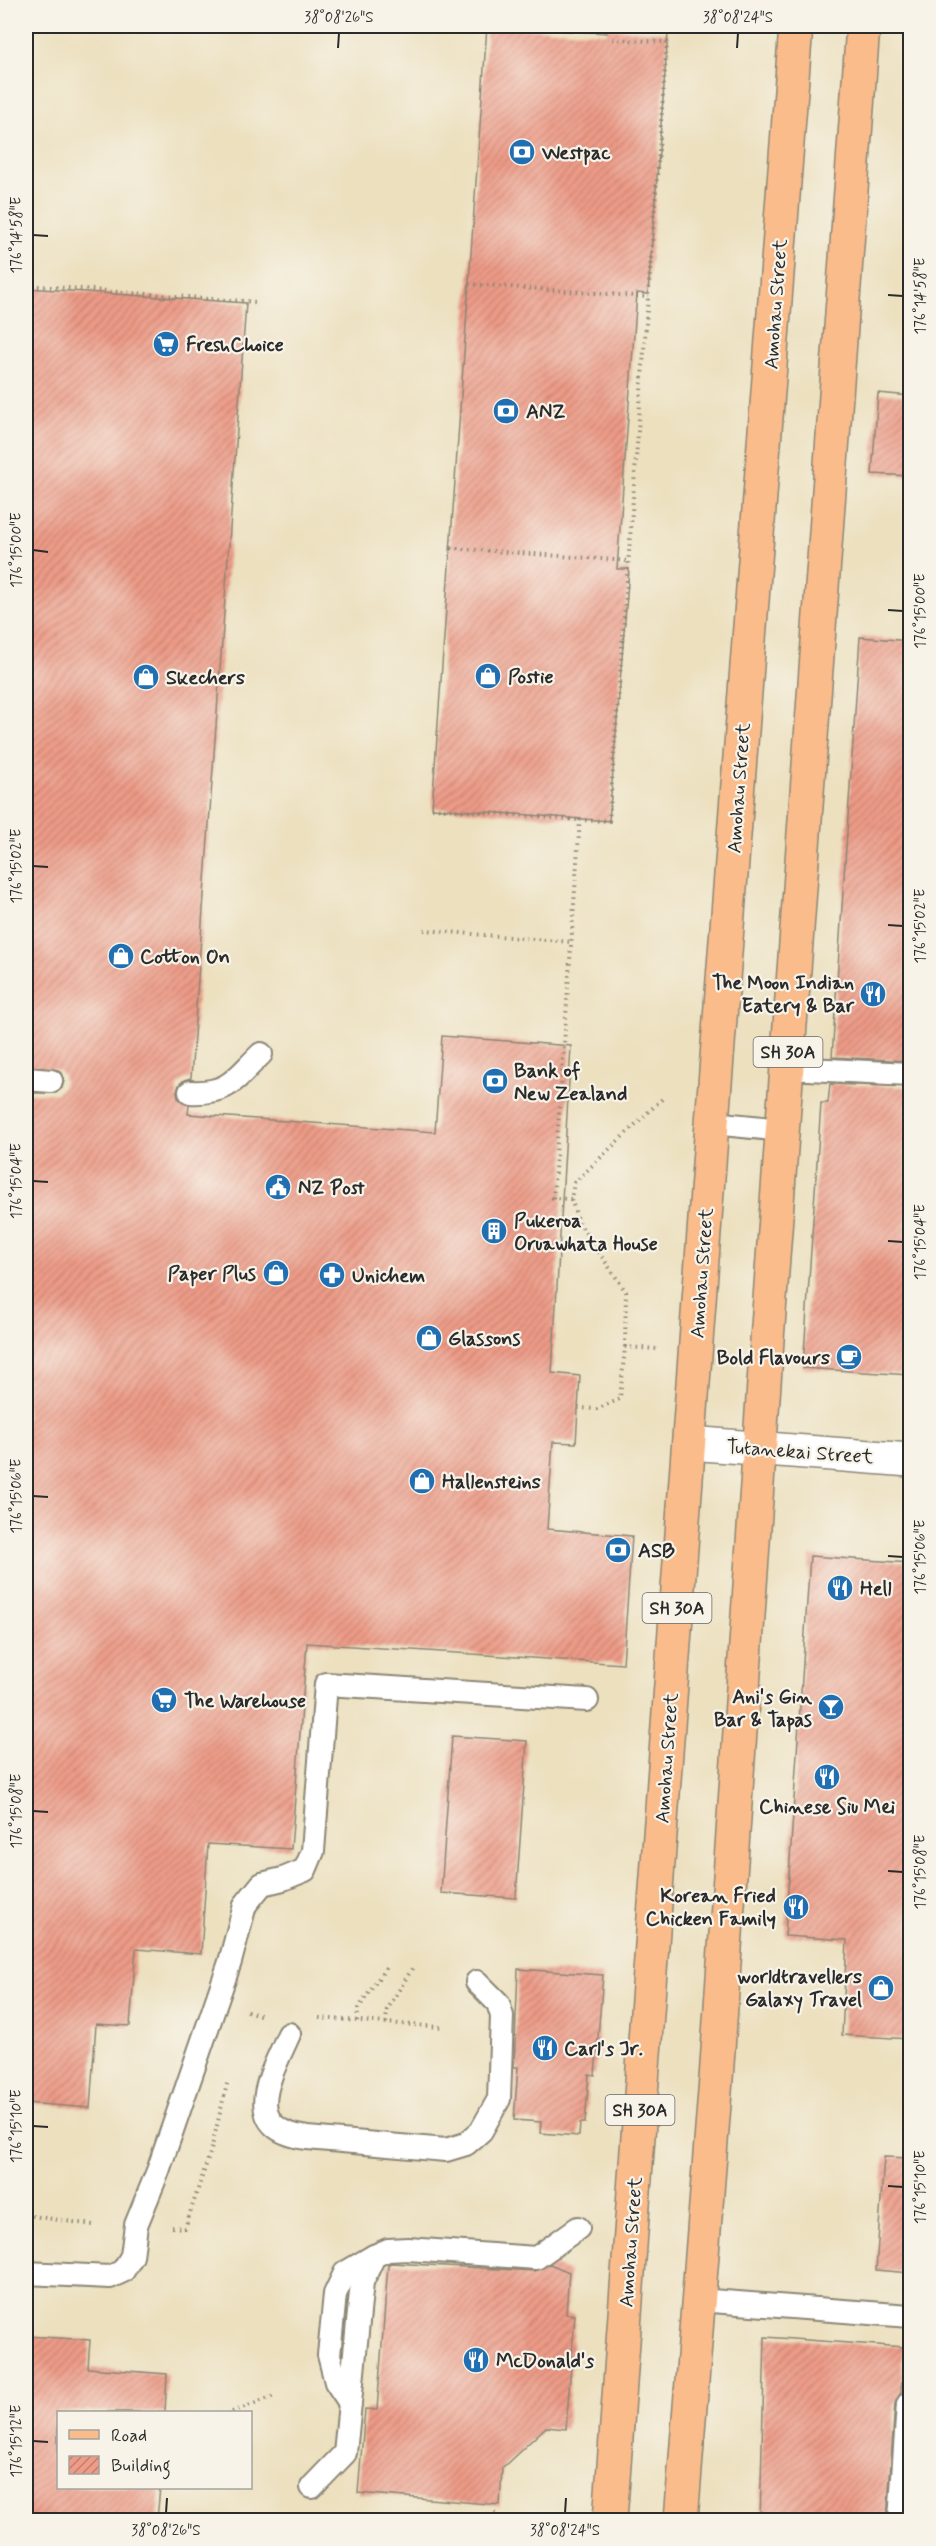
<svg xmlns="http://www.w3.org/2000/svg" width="936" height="2546" font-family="Mynerve,sans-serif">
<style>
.building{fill:url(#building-hatch)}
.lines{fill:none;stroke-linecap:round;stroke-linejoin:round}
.service-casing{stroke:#8c8675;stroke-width:26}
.minor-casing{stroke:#8c8675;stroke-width:36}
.primary-casing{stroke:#8c8675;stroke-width:36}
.path{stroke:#8c8675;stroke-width:4;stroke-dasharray:1.5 4.5;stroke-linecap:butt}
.service{stroke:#fff;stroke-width:22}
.minor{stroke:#fff;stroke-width:33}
.primary{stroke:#fabc8b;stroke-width:33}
.ticks{fill:none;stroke:#2b2b2b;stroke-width:2}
.labels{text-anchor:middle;stroke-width:4.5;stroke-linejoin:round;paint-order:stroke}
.shield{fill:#f7f3e8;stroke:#686764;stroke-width:1.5}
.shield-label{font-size:18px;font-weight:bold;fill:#2b2b2b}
.poi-label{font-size:20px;font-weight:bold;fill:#2b2b2b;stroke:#f7f3e8;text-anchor:start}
.street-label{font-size:20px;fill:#2b2b2b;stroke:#f7f3e8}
.neatline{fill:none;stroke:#2b2b2b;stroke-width:2}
.ticks-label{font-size:15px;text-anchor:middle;fill:#2b2b2b}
</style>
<defs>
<pattern id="building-hatch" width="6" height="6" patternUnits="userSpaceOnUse" patternTransform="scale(1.5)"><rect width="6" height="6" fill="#ee9b87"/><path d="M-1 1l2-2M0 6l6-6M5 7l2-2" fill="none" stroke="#c17f6f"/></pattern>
</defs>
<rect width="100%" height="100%" fill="#f7f3e8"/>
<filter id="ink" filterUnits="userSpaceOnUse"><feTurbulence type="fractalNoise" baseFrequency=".0167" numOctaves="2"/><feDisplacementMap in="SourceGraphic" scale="12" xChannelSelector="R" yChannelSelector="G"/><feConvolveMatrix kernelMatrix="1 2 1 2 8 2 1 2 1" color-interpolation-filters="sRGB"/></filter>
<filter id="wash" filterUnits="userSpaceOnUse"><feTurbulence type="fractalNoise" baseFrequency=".008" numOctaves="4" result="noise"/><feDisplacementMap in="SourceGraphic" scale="24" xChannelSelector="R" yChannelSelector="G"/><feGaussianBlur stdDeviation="1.35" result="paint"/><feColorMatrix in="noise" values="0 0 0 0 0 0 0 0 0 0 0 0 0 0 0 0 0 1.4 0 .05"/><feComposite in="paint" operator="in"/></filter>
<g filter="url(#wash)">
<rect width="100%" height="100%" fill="#ece0bf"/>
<g id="blocks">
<!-- building -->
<g class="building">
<polygon points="487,26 607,33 607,28 668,33 648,294 637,293 617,569 629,569 609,821 432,808"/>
<polygon points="26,288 246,303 191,1078 184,1080 179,1085 177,1091 178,1098 189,1105 188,1114 435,1132 442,1036 571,1046 552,1373 580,1376 576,1443 553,1442 547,1529 632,1536 623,1664 307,1643 291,1849 208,1844 201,1954 136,1949 130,2026 96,2024 90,2108 26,2103 26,1093 56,1093 62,1088 64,1081 63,1075 58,1070 26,1066"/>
<polygon points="878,393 910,396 910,476 872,474"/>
<polygon points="860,637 910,641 910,1061 832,1057"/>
<polygon points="830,1084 910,1087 910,1375 803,1368 821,1103 828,1103"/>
<polygon points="810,1556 910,1563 910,2039 842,2035 847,1940 785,1936"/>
<polygon points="452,1736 527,1741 516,1898 441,1893"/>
<polygon points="518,1969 603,1975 595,2075 589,2074 585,2123 580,2123 579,2136 540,2133 541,2122 514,2120 518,2067 514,2067"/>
<polygon points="884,2157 910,2158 910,2273 876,2270"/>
<polygon points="391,2263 535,2271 550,2264 569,2272 566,2314 575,2315 566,2429 546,2427 502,2468 500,2505 358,2493 365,2409 377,2410 388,2265"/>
<polygon points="26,2336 90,2340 88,2368 167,2374 165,2412 58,2412 58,2487 160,2487 157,2520 26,2520"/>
<polygon points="765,2337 904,2347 901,2392 895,2403 887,2520 760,2520"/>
</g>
</g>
</g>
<g filter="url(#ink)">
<use href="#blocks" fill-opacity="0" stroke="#8c8675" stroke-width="1.5"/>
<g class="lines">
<defs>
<g id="service">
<polyline points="787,1068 910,1074"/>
<polyline points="26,1079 51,1081"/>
<path d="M190,1092C229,1094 234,1080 261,1054"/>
<polyline points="712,1123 783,1130"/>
<path d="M289,2034C271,2075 238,2129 307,2138L446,2150L466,2144L481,2131L499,2099L502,2016L498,2003L477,1982"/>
<polyline points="26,2273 110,2277 123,2271 132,2256 136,2225 158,2171 230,1962 245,1905 262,1884 283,1879 305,1870 313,1851 326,1684 587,1700"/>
<polyline points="698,2300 910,2316"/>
<polyline points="350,2403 336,2382 329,2355 335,2294 345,2273 374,2256"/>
<polyline points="312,2487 345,2453 362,2282 374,2256 388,2250 408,2249 536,2258 578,2228"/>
<polyline points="900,2520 908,2404 910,2404"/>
</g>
<polyline id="minor" points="689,1443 910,1460"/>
<g id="primary">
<polyline points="610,2520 712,1123 796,26"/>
<polyline points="681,2520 716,2079 767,1340 863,26"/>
</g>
</defs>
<!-- service casing -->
<use href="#service" class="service-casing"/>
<!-- minor casing -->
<use href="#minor" class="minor-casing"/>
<!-- primary casing -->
<use href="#primary" class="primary-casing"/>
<!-- path -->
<g class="path">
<polyline points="469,284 649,297"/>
<polyline points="26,285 256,302"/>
<polyline points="451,548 629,561"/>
<polyline points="432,808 580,820"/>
<polyline points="424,930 571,942"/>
<polyline points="571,1199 553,1198 580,820 609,821 667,42 608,39"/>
<polyline points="625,1347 626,1292 579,1223 571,1199 574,1183 662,1099"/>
<polyline points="578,1408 597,1409 620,1399 625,1347 658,1349"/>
<polyline points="247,2011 263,2016"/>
<polyline points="319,2018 441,2027"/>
<polyline points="357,2021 358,2009 387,1966"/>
<polyline points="386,2023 387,2010 413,1967"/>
<polyline points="26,2215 93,2225"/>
<polyline points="172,2227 185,2228 211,2150 228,2080"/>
<polyline points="232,2412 274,2396"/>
<polyline points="494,2513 502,2520"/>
</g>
<!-- service -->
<use href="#service" class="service"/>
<!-- minor -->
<use href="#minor" class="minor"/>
<!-- primary -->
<use href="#primary" class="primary"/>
</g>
</g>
<!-- ticks -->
<path class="ticks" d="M338,48L339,33M737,48L738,33M33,235L48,236M888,295L903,296M33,550L48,552M888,610L903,611M33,866L48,867M888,925L903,926M33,1181L48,1182M888,1241L903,1242M33,1496L48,1497M888,1556L903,1557M33,1811L48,1812M888,1871L903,1872M33,2126L48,2127M888,2186L903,2187M33,2441L48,2442M166,2513L167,2498M565,2513L566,2498"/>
<!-- icons -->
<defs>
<symbol id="bank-disc" viewBox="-11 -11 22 22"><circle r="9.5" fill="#1f6fb2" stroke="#f7f3e8"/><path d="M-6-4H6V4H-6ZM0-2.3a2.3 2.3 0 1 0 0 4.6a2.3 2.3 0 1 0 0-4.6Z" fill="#fff"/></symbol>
<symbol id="supermarket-disc" viewBox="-11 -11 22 22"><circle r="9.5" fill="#1f6fb2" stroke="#f7f3e8"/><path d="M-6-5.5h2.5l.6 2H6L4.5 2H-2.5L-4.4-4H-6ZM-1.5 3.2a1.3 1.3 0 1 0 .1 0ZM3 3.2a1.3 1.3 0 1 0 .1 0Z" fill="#fff"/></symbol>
<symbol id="shop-disc" viewBox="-11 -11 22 22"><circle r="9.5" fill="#1f6fb2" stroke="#f7f3e8"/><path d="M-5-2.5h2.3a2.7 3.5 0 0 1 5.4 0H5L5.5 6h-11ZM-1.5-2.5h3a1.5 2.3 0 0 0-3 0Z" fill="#fff"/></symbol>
<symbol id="restaurant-disc" viewBox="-11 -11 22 22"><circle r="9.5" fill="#1f6fb2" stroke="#f7f3e8"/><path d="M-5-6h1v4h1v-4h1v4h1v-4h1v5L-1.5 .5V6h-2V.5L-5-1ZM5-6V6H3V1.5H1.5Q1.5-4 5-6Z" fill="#fff"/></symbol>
<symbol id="civic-disc" viewBox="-11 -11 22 22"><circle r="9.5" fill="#1f6fb2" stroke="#f7f3e8"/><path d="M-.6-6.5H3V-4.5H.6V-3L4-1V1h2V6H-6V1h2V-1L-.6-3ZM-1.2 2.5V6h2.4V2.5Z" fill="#fff"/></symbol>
<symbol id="building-disc" viewBox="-11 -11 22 22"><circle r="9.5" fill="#1f6fb2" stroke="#f7f3e8"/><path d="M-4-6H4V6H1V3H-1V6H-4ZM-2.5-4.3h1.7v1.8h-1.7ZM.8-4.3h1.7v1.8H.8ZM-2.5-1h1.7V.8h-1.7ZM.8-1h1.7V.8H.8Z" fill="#fff"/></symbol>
<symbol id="pharmacy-disc" viewBox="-11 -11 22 22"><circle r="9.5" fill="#1f6fb2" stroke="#f7f3e8"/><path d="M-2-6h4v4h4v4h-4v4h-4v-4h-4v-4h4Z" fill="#fff"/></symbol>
<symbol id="cafe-disc" viewBox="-11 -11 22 22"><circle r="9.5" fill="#1f6fb2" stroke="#f7f3e8"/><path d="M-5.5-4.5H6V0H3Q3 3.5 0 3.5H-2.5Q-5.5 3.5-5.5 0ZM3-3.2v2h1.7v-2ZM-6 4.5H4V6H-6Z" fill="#fff"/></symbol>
<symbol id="bar-disc" viewBox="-11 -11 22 22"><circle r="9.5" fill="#1f6fb2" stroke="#f7f3e8"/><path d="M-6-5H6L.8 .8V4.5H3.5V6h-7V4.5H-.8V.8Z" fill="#fff"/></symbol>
</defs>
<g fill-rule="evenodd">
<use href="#bank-disc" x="507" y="137" width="30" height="30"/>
<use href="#supermarket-disc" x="151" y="329" width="30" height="30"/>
<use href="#bank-disc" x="491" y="396" width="30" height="30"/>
<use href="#shop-disc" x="473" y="661" width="30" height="30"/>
<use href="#shop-disc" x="131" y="662" width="30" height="30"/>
<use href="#shop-disc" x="106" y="941" width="30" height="30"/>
<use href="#restaurant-disc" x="858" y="979" width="30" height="30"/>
<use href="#bank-disc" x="480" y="1066" width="30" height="30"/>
<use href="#civic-disc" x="263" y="1172" width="30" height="30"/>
<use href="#building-disc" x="479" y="1216" width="30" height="30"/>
<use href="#shop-disc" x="261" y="1258" width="30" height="30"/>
<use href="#pharmacy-disc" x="317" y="1260" width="30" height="30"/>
<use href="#shop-disc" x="414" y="1323" width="30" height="30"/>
<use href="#cafe-disc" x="834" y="1342" width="30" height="30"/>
<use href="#shop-disc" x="407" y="1466" width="30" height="30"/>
<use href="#bank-disc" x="603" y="1535" width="30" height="30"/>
<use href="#restaurant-disc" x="825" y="1573" width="30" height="30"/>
<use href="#supermarket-disc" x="149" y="1685" width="30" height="30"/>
<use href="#bar-disc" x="816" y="1692" width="30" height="30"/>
<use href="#restaurant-disc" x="812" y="1762" width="30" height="30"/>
<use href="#restaurant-disc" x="781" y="1892" width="30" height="30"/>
<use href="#shop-disc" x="866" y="1973" width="30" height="30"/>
<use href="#restaurant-disc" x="530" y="2033" width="30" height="30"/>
<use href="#restaurant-disc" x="461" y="2345" width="30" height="30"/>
</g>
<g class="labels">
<!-- shield labels -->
<g class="shield">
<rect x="753.5" y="1037" width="69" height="30" rx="4.5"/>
<rect x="642.5" y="1593" width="69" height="30" rx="4.5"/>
<rect x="605.5" y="2095" width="69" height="30" rx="4.5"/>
</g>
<g class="shield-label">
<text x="788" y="1058">SH 30A</text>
<text x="677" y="1614">SH 30A</text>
<text x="640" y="2116">SH 30A</text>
</g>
<!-- poi labels -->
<g class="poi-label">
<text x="542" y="159">Westpac</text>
<text x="186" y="351">FreshChoice</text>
<text x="526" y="418">ANZ</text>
<text x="508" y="683">Postie</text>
<text x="166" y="684">Skechers</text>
<text x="140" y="963">Cotton On</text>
<text x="854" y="989" text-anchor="end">The Moon Indian<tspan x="854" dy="23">Eatery &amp; Bar</tspan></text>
<text x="514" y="1077">Bank of<tspan x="514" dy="23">New Zealand</tspan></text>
<text x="298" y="1194">NZ Post</text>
<text x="514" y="1227">Pukeroa<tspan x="514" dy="23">Oruawhata House</tspan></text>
<text x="256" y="1280" text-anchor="end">Paper Plus</text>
<text x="352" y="1282">Unichem</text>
<text x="448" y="1345">Glassons</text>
<text x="830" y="1364" text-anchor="end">Bold Flavours</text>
<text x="442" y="1488">Hallensteins</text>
<text x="638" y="1557">ASB</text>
<text x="860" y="1595">Hell</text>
<text x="812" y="1703" text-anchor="end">Ani's Gin<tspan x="812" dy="23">Bar &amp; Tapas</tspan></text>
<text x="184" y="1707">The Warehouse</text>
<text x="827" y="1813" text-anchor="middle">Chinese Siu Mei</text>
<text x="776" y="1902" text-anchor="end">Korean Fried<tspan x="776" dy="23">Chicken Family</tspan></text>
<text x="862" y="1983" text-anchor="end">worldtravellers<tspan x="862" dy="23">Galaxy Travel</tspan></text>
<text x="564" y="2055">Carl's Jr.</text>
<text x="496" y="2367">McDonald's</text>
</g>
<!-- street labels -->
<g class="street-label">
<text transform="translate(775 304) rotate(-86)" y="7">Amohau Street</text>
<text transform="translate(738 788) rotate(-86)" y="7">Amohau Street</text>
<text transform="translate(701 1273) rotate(-86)" y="7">Amohau Street</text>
<text transform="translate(800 1451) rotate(4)" y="7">Tutanekai Street</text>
<text transform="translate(666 1758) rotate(-86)" y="7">Amohau Street</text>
<text transform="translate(630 2242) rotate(-86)" y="7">Amohau Street</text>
</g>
</g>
<!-- margin -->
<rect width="936" height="2546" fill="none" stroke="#f7f3e8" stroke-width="66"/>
<!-- legend -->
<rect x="57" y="2411" width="195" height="78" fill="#f7f3e8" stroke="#a5a39c" stroke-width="1.5"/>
<rect x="69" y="2430" width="30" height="9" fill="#fabc8b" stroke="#a5a39c" stroke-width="1.5"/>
<text x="111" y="2441" font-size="18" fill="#2b2b2b">Road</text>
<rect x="69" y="2456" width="30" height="18" fill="url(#building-hatch)" stroke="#a5a39c" stroke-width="1.5"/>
<text x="111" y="2471" font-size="18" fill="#2b2b2b">Building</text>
<rect x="33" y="33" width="870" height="2480" class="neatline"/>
<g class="ticks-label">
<text x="339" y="22">38°08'26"S</text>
<text x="738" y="22">38°08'24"S</text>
<text transform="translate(16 235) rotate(-90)" y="5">176°14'58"E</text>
<text transform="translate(920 296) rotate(-90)" y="5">176°14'58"E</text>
<text transform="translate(16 550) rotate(-90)" y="5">176°15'00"E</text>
<text transform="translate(920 611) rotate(-90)" y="5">176°15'00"E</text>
<text transform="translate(16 866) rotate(-90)" y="5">176°15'02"E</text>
<text transform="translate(920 926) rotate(-90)" y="5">176°15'02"E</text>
<text transform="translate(16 1181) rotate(-90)" y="5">176°15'04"E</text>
<text transform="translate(920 1242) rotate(-90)" y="5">176°15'04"E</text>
<text transform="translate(16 1496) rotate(-90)" y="5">176°15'06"E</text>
<text transform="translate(920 1557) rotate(-90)" y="5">176°15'06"E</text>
<text transform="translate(16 1811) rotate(-90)" y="5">176°15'08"E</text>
<text transform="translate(920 1872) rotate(-90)" y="5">176°15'08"E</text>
<text transform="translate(16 2126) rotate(-90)" y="5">176°15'10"E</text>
<text transform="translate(920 2187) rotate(-90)" y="5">176°15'10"E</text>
<text transform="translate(16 2441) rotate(-90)" y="5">176°15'12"E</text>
<text x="166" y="2535">38°08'26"S</text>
<text x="565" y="2535">38°08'24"S</text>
</g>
</svg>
